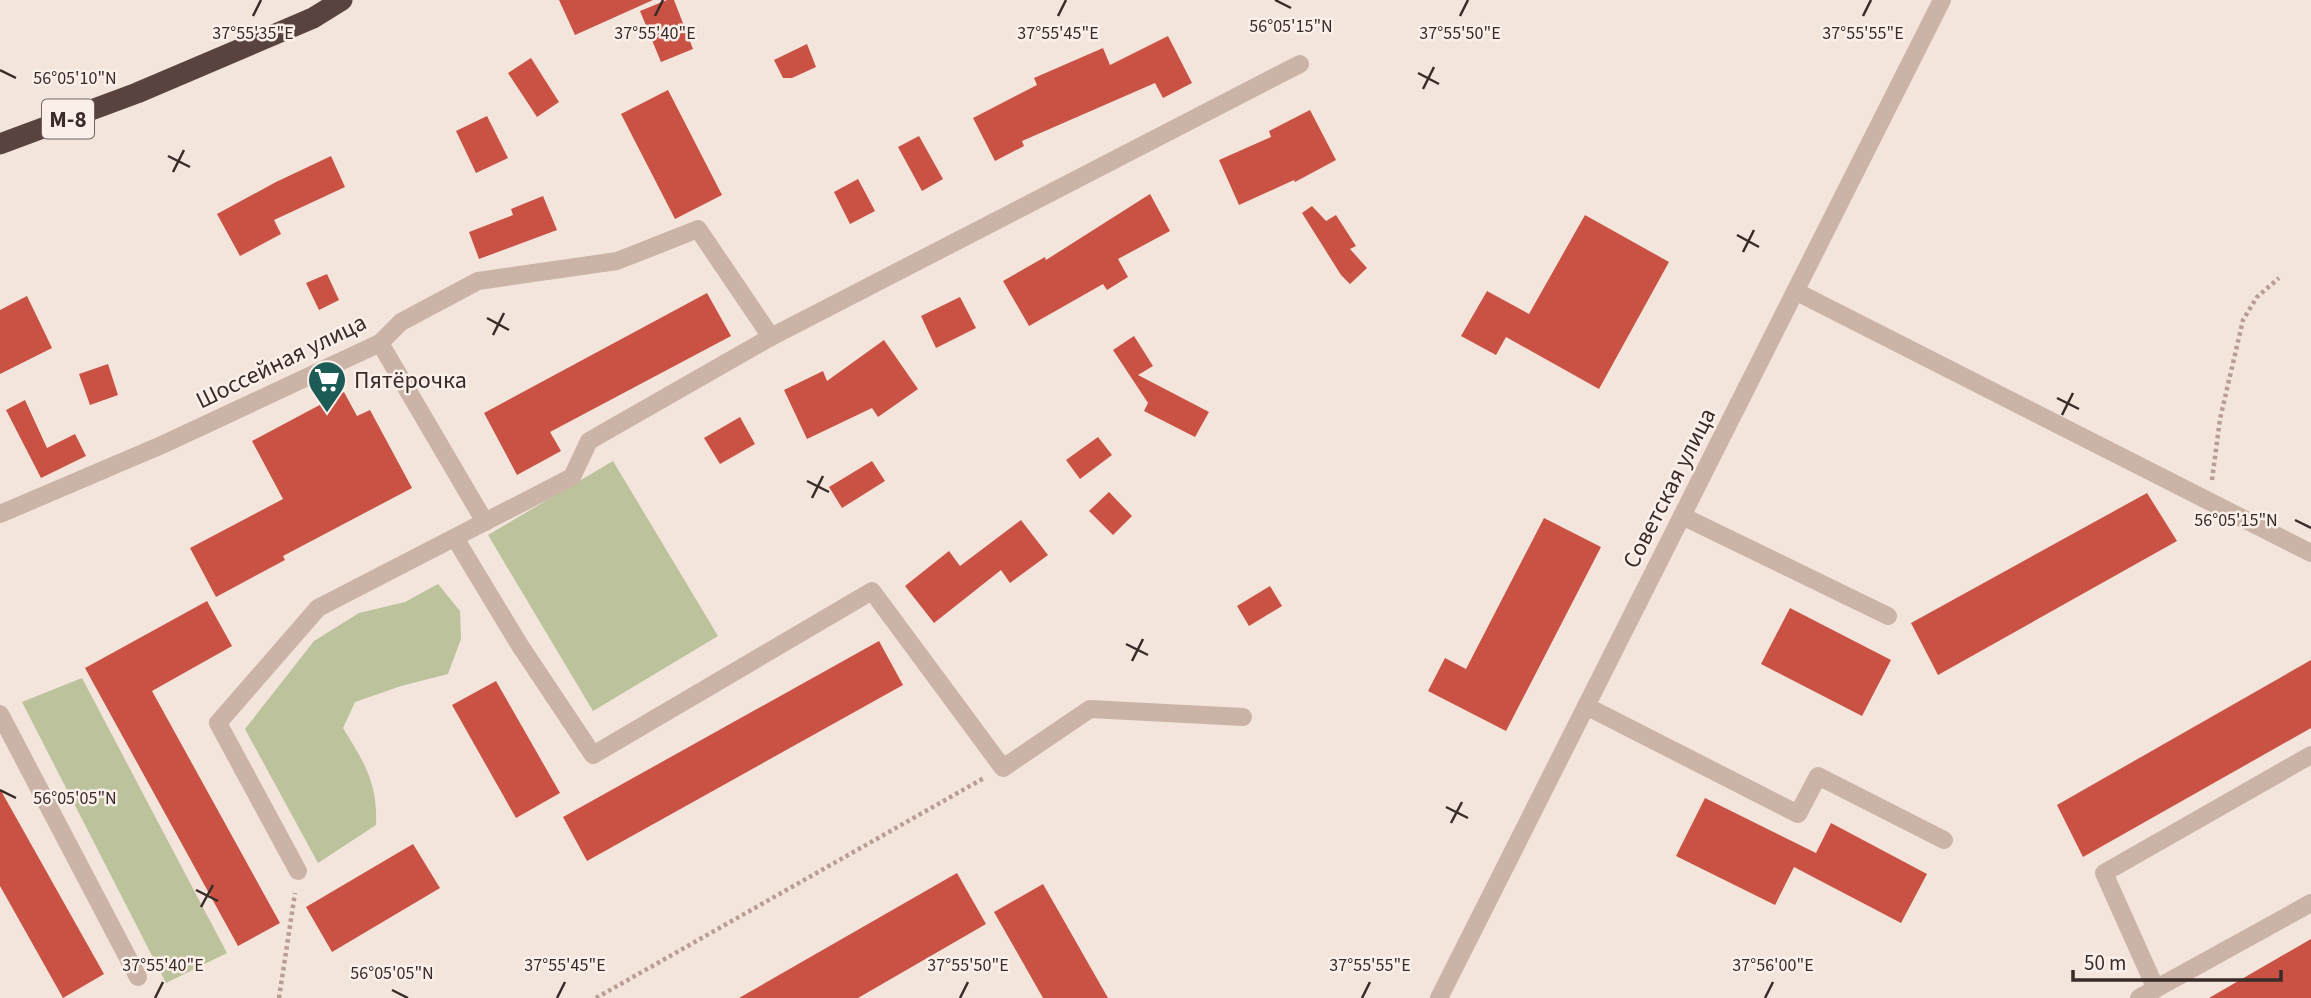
<svg xmlns="http://www.w3.org/2000/svg" width="2311" height="998" font-family="'Source Sans 3',sans-serif">
<style>
.green{fill:#bbc29c}
.building{fill:#c95244}
.lines{fill:none;stroke-linecap:round;stroke-linejoin:round}
.path{stroke:#b79d92;stroke-width:4.5;stroke-dasharray:3.5 3.5;stroke-linecap:butt}
.minor{stroke:#cbb3a8;stroke-width:18}
.highway{stroke:#59433f;stroke-width:21}
.ticks{fill:none;stroke:#382b28;stroke-width:2.5}
.labels{text-anchor:middle;stroke-width:5;stroke-linejoin:round;paint-order:stroke}
.shield{fill:#faf0e9;stroke:#726662;stroke-width:2}
.shield-label{font-size:23px;font-weight:bold;fill:#382b28}
.street-label{font-size:24px;fill:#382b28;stroke:#faf0e9}
.poi-label{font-size:24px;fill:#382b28;stroke:#faf0e9;text-anchor:start}
.ticks-label{font-size:18px;text-anchor:middle;fill:#382b28;stroke:#faf0e9;stroke-width:5;stroke-linejoin:round;paint-order:stroke}
</style>
<rect width="100%" height="100%" fill="#f3e5dc"/>
<!-- green -->
<g class="green">
<polygon points="613,461 718,636 593,711 488,535"/>
<path d="M438,584L460,611L461,639L448,674L401,686L355,702L343,728C364,762 378,783 376,825L318,863L245,729L314,641L359,613L405,602Z"/>
<polygon points="82,678 227,953 166,983 22,702"/>
</g>
<!-- building -->
<g class="building">
<polygon points="559,0 653,0 575,35"/>
<polygon points="667,0 674,0 693,49 661,62 640,11"/>
<polygon points="1168,36 1192,83 1163,98 1155,83 1022,141 1024,146 995,161 973,118 1037,85 1034,78 1103,48 1110,65"/>
<polygon points="807,44 816,67 792,78 783,78 774,60"/>
<polygon points="531,58 559,102 537,117 508,73"/>
<polygon points="668,90 722,195 675,219 621,114"/>
<polygon points="1310,110 1336,160 1295,182 1294,180 1239,205 1219,160 1271,137 1269,131"/>
<polygon points="487,116 508,158 476,173 456,131"/>
<polygon points="919,136 943,179 922,191 898,147"/>
<polygon points="331,156 345,187 274,220 281,234 240,256 217,214 276,182"/>
<polygon points="858,179 875,211 850,224 834,192"/>
<polygon points="1150,194 1170,231 1118,259 1128,277 1107,290 1103,284 1029,326 1003,281 1045,257 1046,260"/>
<polygon points="543,196 557,230 479,259 469,232 513,215 511,209"/>
<polygon points="1312,206 1326,221 1336,215 1356,246 1350,249 1367,268 1350,284 1341,275 1302,213"/>
<polygon points="1585,215 1669,262 1599,389 1506,337 1496,355 1461,336 1487,291 1529,314"/>
<polygon points="327,274 339,300 319,310 306,283"/>
<polygon points="707,293 731,336 550,432 561,451 517,475 484,413"/>
<polygon points="27,296 52,348 0,374 0,310"/>
<polygon points="960,297 976,328 936,348 921,316"/>
<polygon points="1134,336 1153,366 1138,375 1209,412 1195,437 1144,411 1148,403 1113,350"/>
<polygon points="884,340 918,389 878,417 872,408 807,439 784,390 823,371 827,381"/>
<polygon points="108,364 118,395 90,405 79,374"/>
<polygon points="344,392 357,416 370,410 412,488 283,556 285,560 216,597 190,548 283,499 252,441"/>
<polygon points="25,400 47,448 75,434 86,456 41,478 6,410"/>
<polygon points="740,417 755,444 720,464 704,438"/>
<polygon points="1098,437 1112,455 1080,479 1066,460"/>
<polygon points="872,461 885,481 842,508 829,487"/>
<polygon points="1109,492 1132,516 1113,535 1089,511"/>
<polygon points="2147,493 2177,541 1938,675 1911,623"/>
<polygon points="1544,518 1601,547 1506,731 1428,691 1445,658 1466,669"/>
<polygon points="1021,520 1048,555 1010,583 1001,570 934,623 905,586 949,551 960,566"/>
<polygon points="1270,586 1282,606 1249,626 1237,606"/>
<polygon points="207,601 232,646 152,691 280,923 238,946 85,668"/>
<polygon points="1790,608 1891,660 1862,716 1761,664"/>
<polygon points="879,641 903,685 587,861 563,817"/>
<polygon points="2311,660 2311,728 2083,857 2057,805"/>
<polygon points="496,681 560,793 516,818 452,705"/>
<polygon points="0,789 104,974 63,998 0,886"/>
<polygon points="1705,798 1816,853 1831,823 1927,874 1901,923 1794,867 1775,905 1676,856"/>
<polygon points="413,844 440,888 332,952 306,907"/>
<polygon points="957,873 986,924 858,998 739,998"/>
<polygon points="1043,884 1108,998 1043,998 994,912"/>
<polygon points="2311,939 2311,998 2209,998"/>
</g>
<g class="lines">
<!-- path -->
<g class="path">
<polyline points="2212,480 2220,419 2243,320 2257,297 2279,278"/>
<polyline points="279,998 295,893"/>
<polyline points="596,998 984,778"/>
</g>
<!-- minor -->
<g class="minor">
<polyline points="1795,291 2311,553"/>
<polyline points="380,343 485,522"/>
<polyline points="0,514 164,444 380,343 401,322 478,281 617,261 698,229 771,337"/>
<polyline points="1682,516 1888,616"/>
<polyline points="455,538 519,644 593,755 872,591 1003,768 1090,709 1243,717"/>
<polyline points="1586,706 1798,814 1818,776 1944,840"/>
<polyline points="0,714 138,977"/>
<polyline points="298,871 218,723 318,608 572,477 589,441 771,337 1300,64"/>
<polyline points="2156,989 2104,873 2311,755"/>
<polyline points="1439,998 1942,0"/>
<polyline points="2139,998 2311,903"/>
</g>
<!-- highway -->
<polyline class="highway" points="0,144 137,93 313,18 342,0"/>
</g>
<!-- ticks -->
<path class="ticks" d="M1275,0L1291,8M253,16L261,0M655,16L663,0M1058,16L1066,0M1460,16L1468,0M1863,16L1871,0M0,70L16,78M1418,73L1439,84M1423,89L1434,67M168,156L190,167M173,172L184,150M1737,235L1759,247M1743,252L1754,230M487,318L509,330M493,335L504,313M2057,398L2079,409M2062,415L2073,393M807,481L829,492M812,498L823,476M2295,520L2311,528M1126,644L1148,655M1132,661L1143,639M0,790L16,798M1446,807L1468,818M1451,823L1462,802M196,890L218,901M201,907L213,885M392,990L408,998M155,998L163,982M557,998L565,982M960,998L968,982M1362,998L1370,982M1765,998L1773,982"/>
<!-- icons -->
<defs>
<symbol id="supermarket-pin" viewBox="-11 -11 22 30"><path d="M0 17L-7.5 6A9.5 9.5 0 1 1 7.5 6Z" fill="#1c5b56" stroke="#faf0e9"/><path d="M-6-5.5h2.5l.6 2H6L4.5 2H-2.5L-4.4-4H-6ZM-1.5 3.2a1.3 1.3 0 1 0 .1 0ZM3 3.2a1.3 1.3 0 1 0 .1 0Z" fill="#fff"/></symbol>
</defs>
<g fill-rule="evenodd">
<use href="#supermarket-pin" x="305" y="358" width="44" height="60"/>
</g>
<g class="labels">
<!-- shield labels -->
<rect class="shield" x="42" y="99.5" width="52" height="39" rx="5"/>
<g class="shield-label">
<text x="68" y="127">М-8</text>
</g>
<!-- street labels -->
<g class="street-label">
<text transform="translate(281 361) rotate(-26)" y="8">Шоссейная улица</text>
<text transform="translate(1669 488) rotate(-63)" y="8">Советская улица</text>
</g>
<!-- poi labels -->
<g class="poi-label">
<text x="354" y="388">Пятёрочка</text>
</g>
</g>
<g class="ticks-label">
<text x="1291" y="32">56°05'15"N</text>
<text x="253" y="39">37°55'35"E</text>
<text x="655" y="39">37°55'40"E</text>
<text x="1058" y="39">37°55'45"E</text>
<text x="1460" y="39">37°55'50"E</text>
<text x="1863" y="39">37°55'55"E</text>
<text x="75" y="84">56°05'10"N</text>
<text x="2236" y="526">56°05'15"N</text>
<text x="75" y="804">56°05'05"N</text>
<text x="163" y="971">37°55'40"E</text>
<text x="565" y="971">37°55'45"E</text>
<text x="968" y="971">37°55'50"E</text>
<text x="1370" y="971">37°55'55"E</text>
<text x="1773" y="971">37°56'00"E</text>
<text x="392" y="979">56°05'05"N</text>
</g>
<!-- scale -->
<path d="M2073 970v10h208v-10" fill="none" stroke="#382b28" stroke-width="3.5"/>
<text x="2084" y="970" font-size="21" fill="#382b28" stroke="#faf0e9" stroke-width="5" paint-order="stroke">50 m</text>
</svg>
